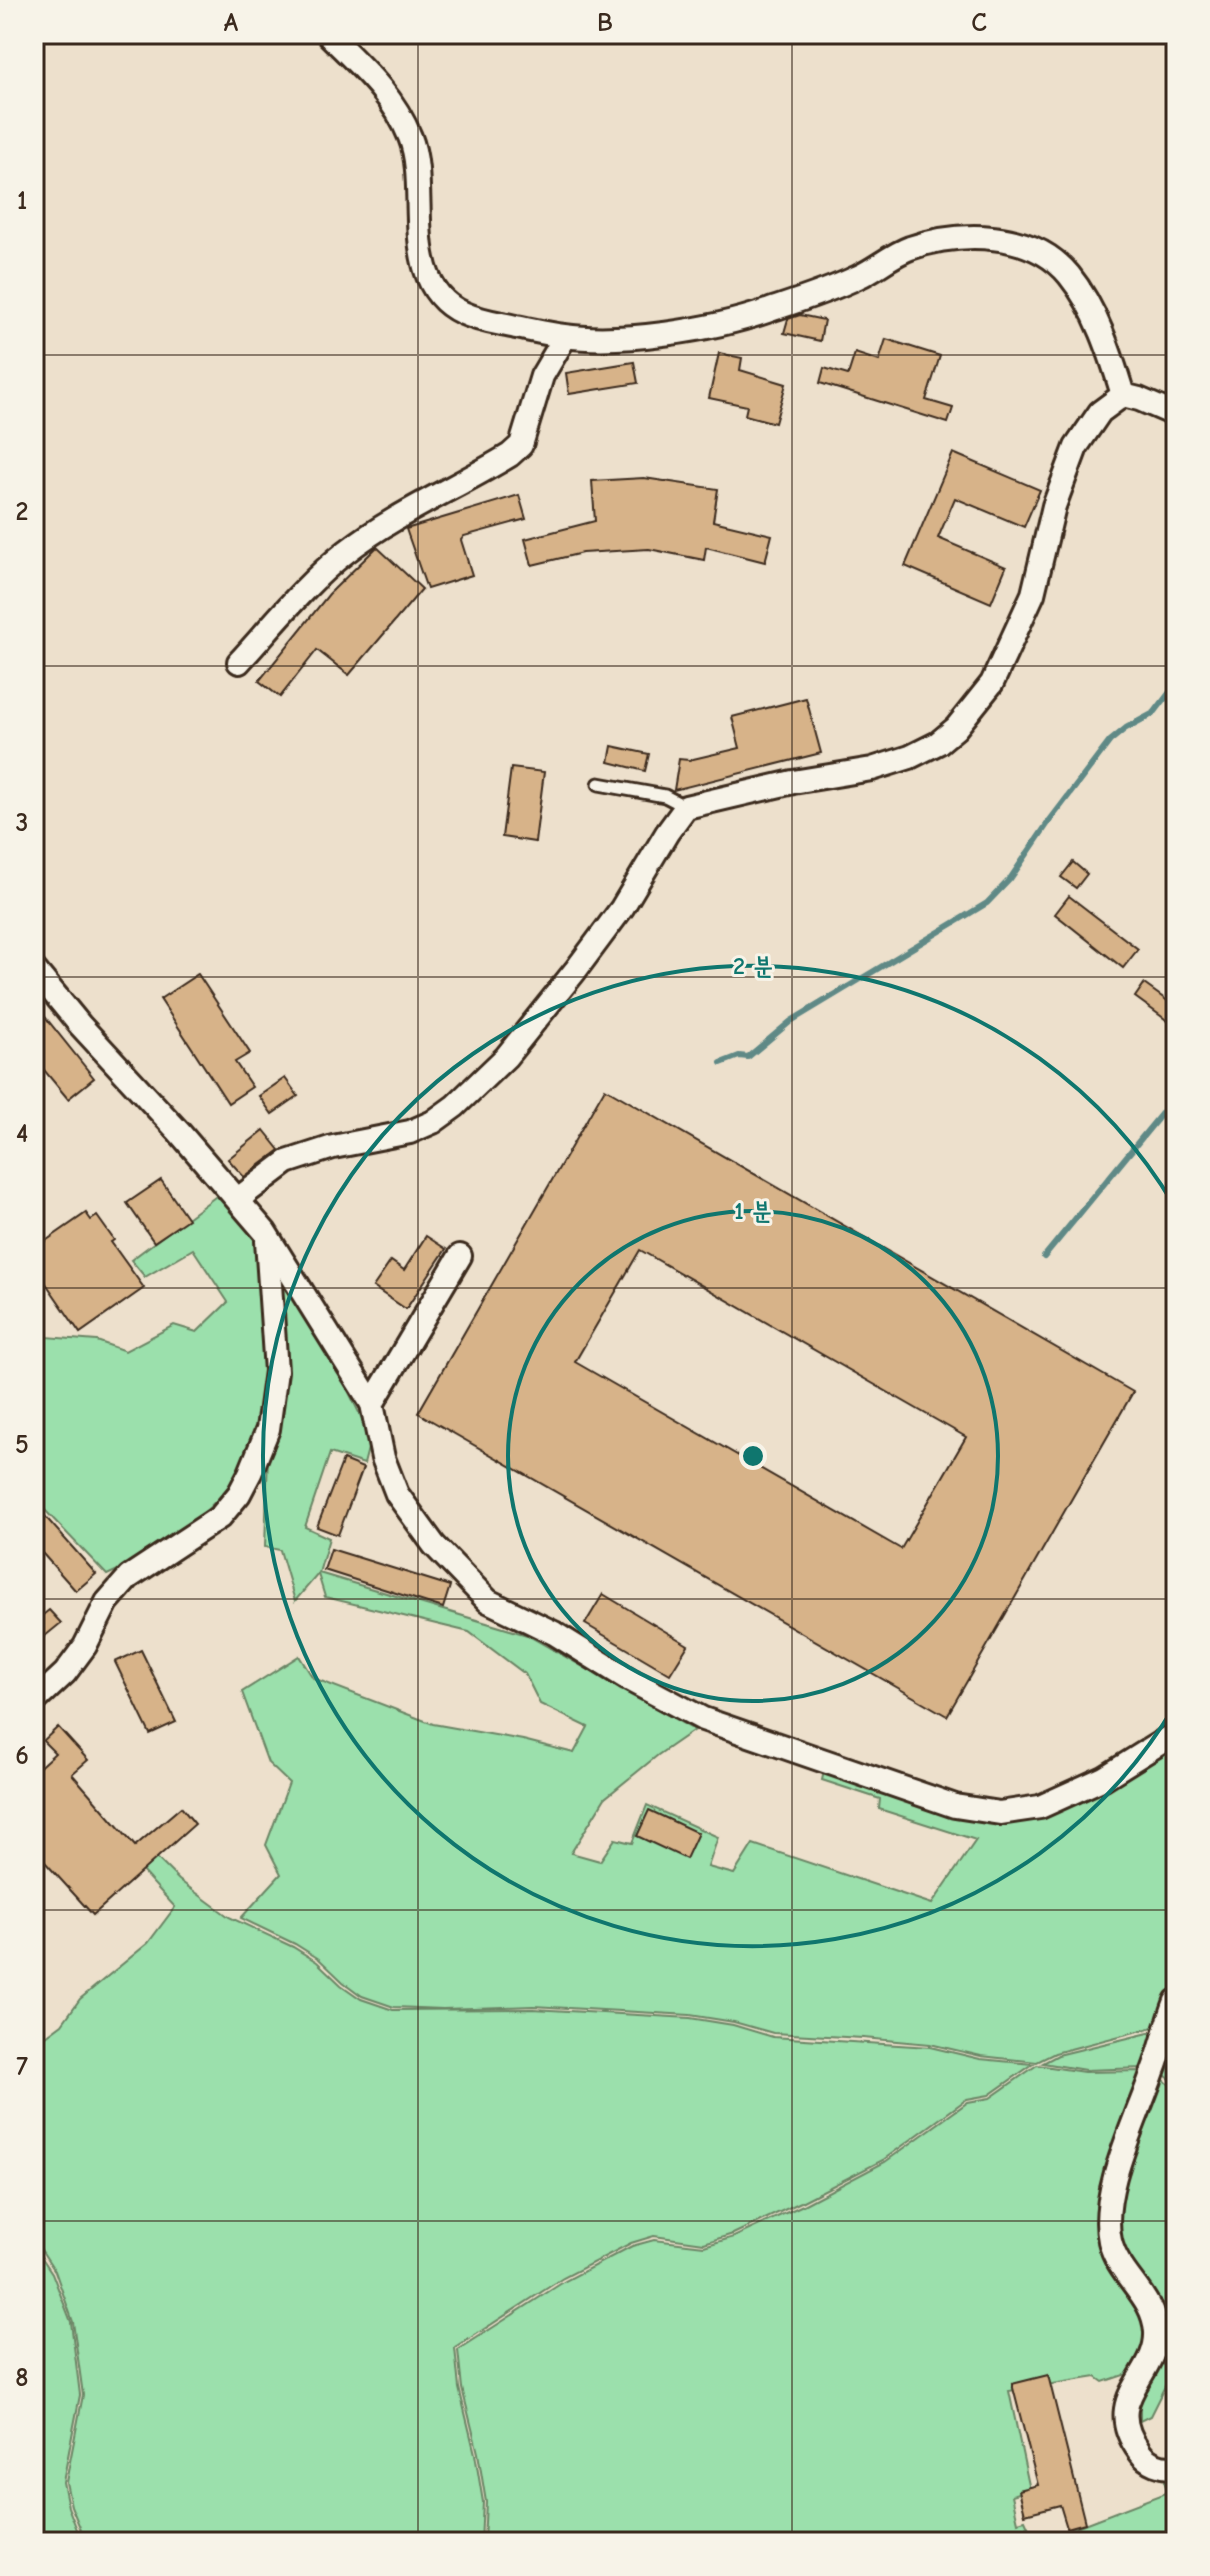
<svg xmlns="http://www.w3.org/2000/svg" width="1210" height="2576" font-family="'Comic Neue','Poor Story',sans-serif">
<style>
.green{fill:#9be0ac;stroke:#6b8565;stroke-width:2}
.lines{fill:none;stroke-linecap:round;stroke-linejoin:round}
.stream{stroke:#5e8986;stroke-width:6}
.building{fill:#d7b389;stroke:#3b2a1e;stroke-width:2;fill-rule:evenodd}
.service-casing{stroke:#3b2a1e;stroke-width:17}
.minor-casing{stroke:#3b2a1e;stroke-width:28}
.service{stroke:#f7f3e8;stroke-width:11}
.minor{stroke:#f7f3e8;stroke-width:22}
.grid{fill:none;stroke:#3b2a1e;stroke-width:2;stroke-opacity:0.55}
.ring{fill:none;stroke:#0f766e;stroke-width:4}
.centre{fill:#0f766e;stroke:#f7f3e8;stroke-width:4}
.ring-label{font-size:24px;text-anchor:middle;font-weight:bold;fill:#0f766e;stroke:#f7f3e8;stroke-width:6;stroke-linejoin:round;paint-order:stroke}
.neatline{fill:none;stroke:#3b2a1e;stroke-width:3}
.grid-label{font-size:26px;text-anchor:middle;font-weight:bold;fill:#3b2a1e}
</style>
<rect width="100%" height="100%" fill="#ede0cc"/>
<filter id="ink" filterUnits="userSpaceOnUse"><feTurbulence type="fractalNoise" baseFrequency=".0125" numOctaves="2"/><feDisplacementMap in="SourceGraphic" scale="16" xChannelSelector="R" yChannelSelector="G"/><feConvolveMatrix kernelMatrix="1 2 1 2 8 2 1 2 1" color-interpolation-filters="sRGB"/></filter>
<g filter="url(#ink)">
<!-- green -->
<g class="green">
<path d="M223,1191C234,1204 249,1218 258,1233C265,1244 265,1301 266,1318C268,1337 272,1359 271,1379C263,1476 190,1538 107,1575L41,1506L34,1508V1336L97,1341L125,1351L174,1325L197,1332L228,1302L193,1249L145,1277L131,1260Z"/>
<polygon points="274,1265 337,1368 371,1437 364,1464 330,1453 305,1527 329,1538 319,1573 527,1635 694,1730 658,1755 605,1798 571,1853 600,1861 615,1839 632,1843 647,1805 718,1837 708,1867 734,1874 753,1844 932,1904 976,1840 879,1809 880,1799 822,1780 824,1771 1002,1822 1176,1742 1176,1988 1162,2025 1055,2053 1037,2062 981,2056 930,2044 863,2038 773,2033 734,2022 690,2015 533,2006 443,2009 394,2007 362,1996 343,1982 319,1959 295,1944 241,1918 281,1874 266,1845 289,1783 268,1763 242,1692 299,1656 313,1678 433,1724 523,1740 574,1753 588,1727 540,1704 525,1674 469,1632 325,1597 318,1574 295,1601 280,1550 265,1547"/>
<polygon points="156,1857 179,1880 229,1917 293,1947 317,1962 341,1985 361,1999 393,2010 533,2009 690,2018 733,2025 773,2037 930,2047 980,2059 1033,2064 989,2095 967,2099 883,2160 801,2202 733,2234 704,2243 654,2236 631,2243 563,2278 455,2348 459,2388 475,2454 483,2502 481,2542 86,2542 71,2506 66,2482 83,2395 73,2322 55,2271 34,2239 34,2045 62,2024 80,1999 148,1943 175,1907 140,1869"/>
<polygon points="1176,2025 1176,2084 1161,2072"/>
<polygon points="1157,2031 1143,2068 1085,2070 1043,2063 1058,2055"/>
<polygon points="1037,2065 1084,2072 1143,2071 1101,2202 1150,2336 1133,2372 1103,2382 1096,2377 1009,2391 1030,2490 1012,2495 1018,2522 1025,2520 1035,2542 484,2542 486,2502 478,2453 462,2388 458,2350 565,2281 632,2246 654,2240 704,2246 734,2237 803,2205 885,2162 968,2102 990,2098"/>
<polygon points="1159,2076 1176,2090 1176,2382 1167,2382 1150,2416 1140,2421 1140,2400 1162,2351 1122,2252 1114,2209"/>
<polygon points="34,2246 52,2273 71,2322 80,2395 63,2482 68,2507 82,2542 34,2542"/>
<polygon points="1176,2477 1176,2531 1163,2542 1037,2542 1168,2492 1164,2481"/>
</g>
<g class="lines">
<!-- stream -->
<g class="stream">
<polyline points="721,1063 739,1056 748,1057 791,1021 987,903 1010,879 1050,820 1110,741 1126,728 1154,713 1176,684"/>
<polyline points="1044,1257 1176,1096"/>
</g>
</g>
<!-- building -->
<g class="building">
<polygon points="800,315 824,320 820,341 784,333 788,319"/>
<polygon points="886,339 940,356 926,400 953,408 948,423 820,383 824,368 848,375 855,353 879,361"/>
<polygon points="719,353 742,358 740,370 786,384 775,423 745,415 747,406 709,398"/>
<polygon points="634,362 638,383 569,394 566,373"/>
<polygon points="953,453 1040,490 1024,527 955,498 938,538 1006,567 991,603 905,566"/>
<polygon points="644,478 718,489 713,521 772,535 765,562 706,547 704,560 649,549 582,553 532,565 525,539 595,521 592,481"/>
<polygon points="519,495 526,519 464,536 461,540 472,575 427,589 406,529"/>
<polygon points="377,547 422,589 349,675 317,650 280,697 259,681 329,594"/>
<polygon points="806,698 821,753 674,790 679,759 689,760 740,748 732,717"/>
<polygon points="612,746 649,754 645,771 609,762"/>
<polygon points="511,768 544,772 535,842 502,837"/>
<polygon points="1073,862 1087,874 1076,888 1061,877"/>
<polygon points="1069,896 1138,949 1123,968 1055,914"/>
<polygon points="198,974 250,1053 235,1062 252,1087 228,1103 160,999"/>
<polygon points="1144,984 1176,1007 1176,1027 1135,997"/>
<polygon points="34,1003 94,1078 68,1099 34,1058"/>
<polygon points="285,1078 298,1096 272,1114 259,1096"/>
<path d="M605,1088L1133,1392L947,1716L418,1413ZM640,1250L966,1437L901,1549L575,1362Z"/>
<polygon points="264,1130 280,1150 244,1177 228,1159"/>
<polygon points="161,1180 188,1219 154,1242 127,1203"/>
<polygon points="86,1213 91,1220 97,1216 114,1240 111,1242 144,1288 80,1333 34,1266 34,1249"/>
<polygon points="426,1236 446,1249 406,1309 373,1287 391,1261 404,1270"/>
<polygon points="343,1460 363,1468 338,1535 317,1527"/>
<polygon points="43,1514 96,1574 76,1591 34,1544 34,1522"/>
<polygon points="331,1549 450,1586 443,1608 324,1570"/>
<polygon points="603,1594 688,1645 670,1674 585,1624"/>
<polygon points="49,1610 61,1623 34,1645 34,1622"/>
<polygon points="141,1650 176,1722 150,1734 115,1662"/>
<polygon points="58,1727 88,1760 72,1774 135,1846 181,1807 195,1824 93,1915 34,1850 34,1772 55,1753 43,1741"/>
<polygon points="649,1810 698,1833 686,1859 637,1836"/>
<polygon points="1048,2375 1085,2523 1067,2528 1060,2505 1025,2514 1019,2490 1038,2485 1012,2384"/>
</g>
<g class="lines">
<defs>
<polyline id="service" points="599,784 665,796 686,807"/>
<g id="minor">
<path d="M328,34C360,66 393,94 410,137C431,189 397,283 463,313C480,321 498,323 516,327C532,330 548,334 564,336C621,344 712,330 767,311C797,301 829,291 858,277C876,269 891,255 910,248C960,231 1032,230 1069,275C1096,308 1111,355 1123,395L1139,399L1176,415"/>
<path d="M239,662C273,625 306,583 346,552C396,513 456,488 510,455L521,445L542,376L565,337"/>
<polyline points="34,969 80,1025 179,1132 265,1232 372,1404 383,1458 397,1494 434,1545 488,1601 554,1633 628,1679 703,1719 955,1806 1000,1813 1040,1807 1104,1778 1176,1733"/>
<polyline points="238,1199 287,1162 333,1147 410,1132 433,1122 455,1106 506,1057 575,971 622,908 667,833 686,807 793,782 872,769 910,757 938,743 956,728 992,683 1033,594 1054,506 1076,447 1100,412 1123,395"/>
<polyline points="372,1404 460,1256"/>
<polyline points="34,1702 65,1673 85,1646 107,1602 129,1577 220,1517 239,1494 250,1473 268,1429 276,1371 267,1241"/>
<path d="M1176,2001C1167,2024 1162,2048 1153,2071C1137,2119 1099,2192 1110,2241C1118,2276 1154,2295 1156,2332C1158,2377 1100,2397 1139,2451C1147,2463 1162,2469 1176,2466"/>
</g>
</defs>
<!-- service casing -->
<use href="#service" class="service-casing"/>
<!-- minor casing -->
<use href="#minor" class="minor-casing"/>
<!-- service -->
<use href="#service" class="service"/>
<!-- minor -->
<use href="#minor" class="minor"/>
</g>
</g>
<!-- grid -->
<path class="grid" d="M418,34V2542M792,34V2542M34,355H1176M34,666H1176M34,977H1176M34,1288H1176M34,1599H1176M34,1910H1176M34,2221H1176"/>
<!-- distance rings -->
<g class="ring">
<circle cx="753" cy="1456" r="245"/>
<path d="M1175 1705A490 490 0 1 1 1175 1207"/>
</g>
<circle cx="753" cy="1456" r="12" class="centre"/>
<g class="ring-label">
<text x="753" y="974">2 분</text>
<text x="753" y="1219">1 분</text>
</g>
<!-- margin -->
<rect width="1210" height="2576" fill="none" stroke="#f7f3e8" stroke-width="88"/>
<rect x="44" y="44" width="1122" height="2488" class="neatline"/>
<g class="grid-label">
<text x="231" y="31">A</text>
<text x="605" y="31">B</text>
<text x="979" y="31">C</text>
<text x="22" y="209">1</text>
<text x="22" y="520">2</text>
<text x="22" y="831">3</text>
<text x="22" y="1142">4</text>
<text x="22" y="1453">5</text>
<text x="22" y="1764">6</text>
<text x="22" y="2075">7</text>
<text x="22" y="2386">8</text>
</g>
</svg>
